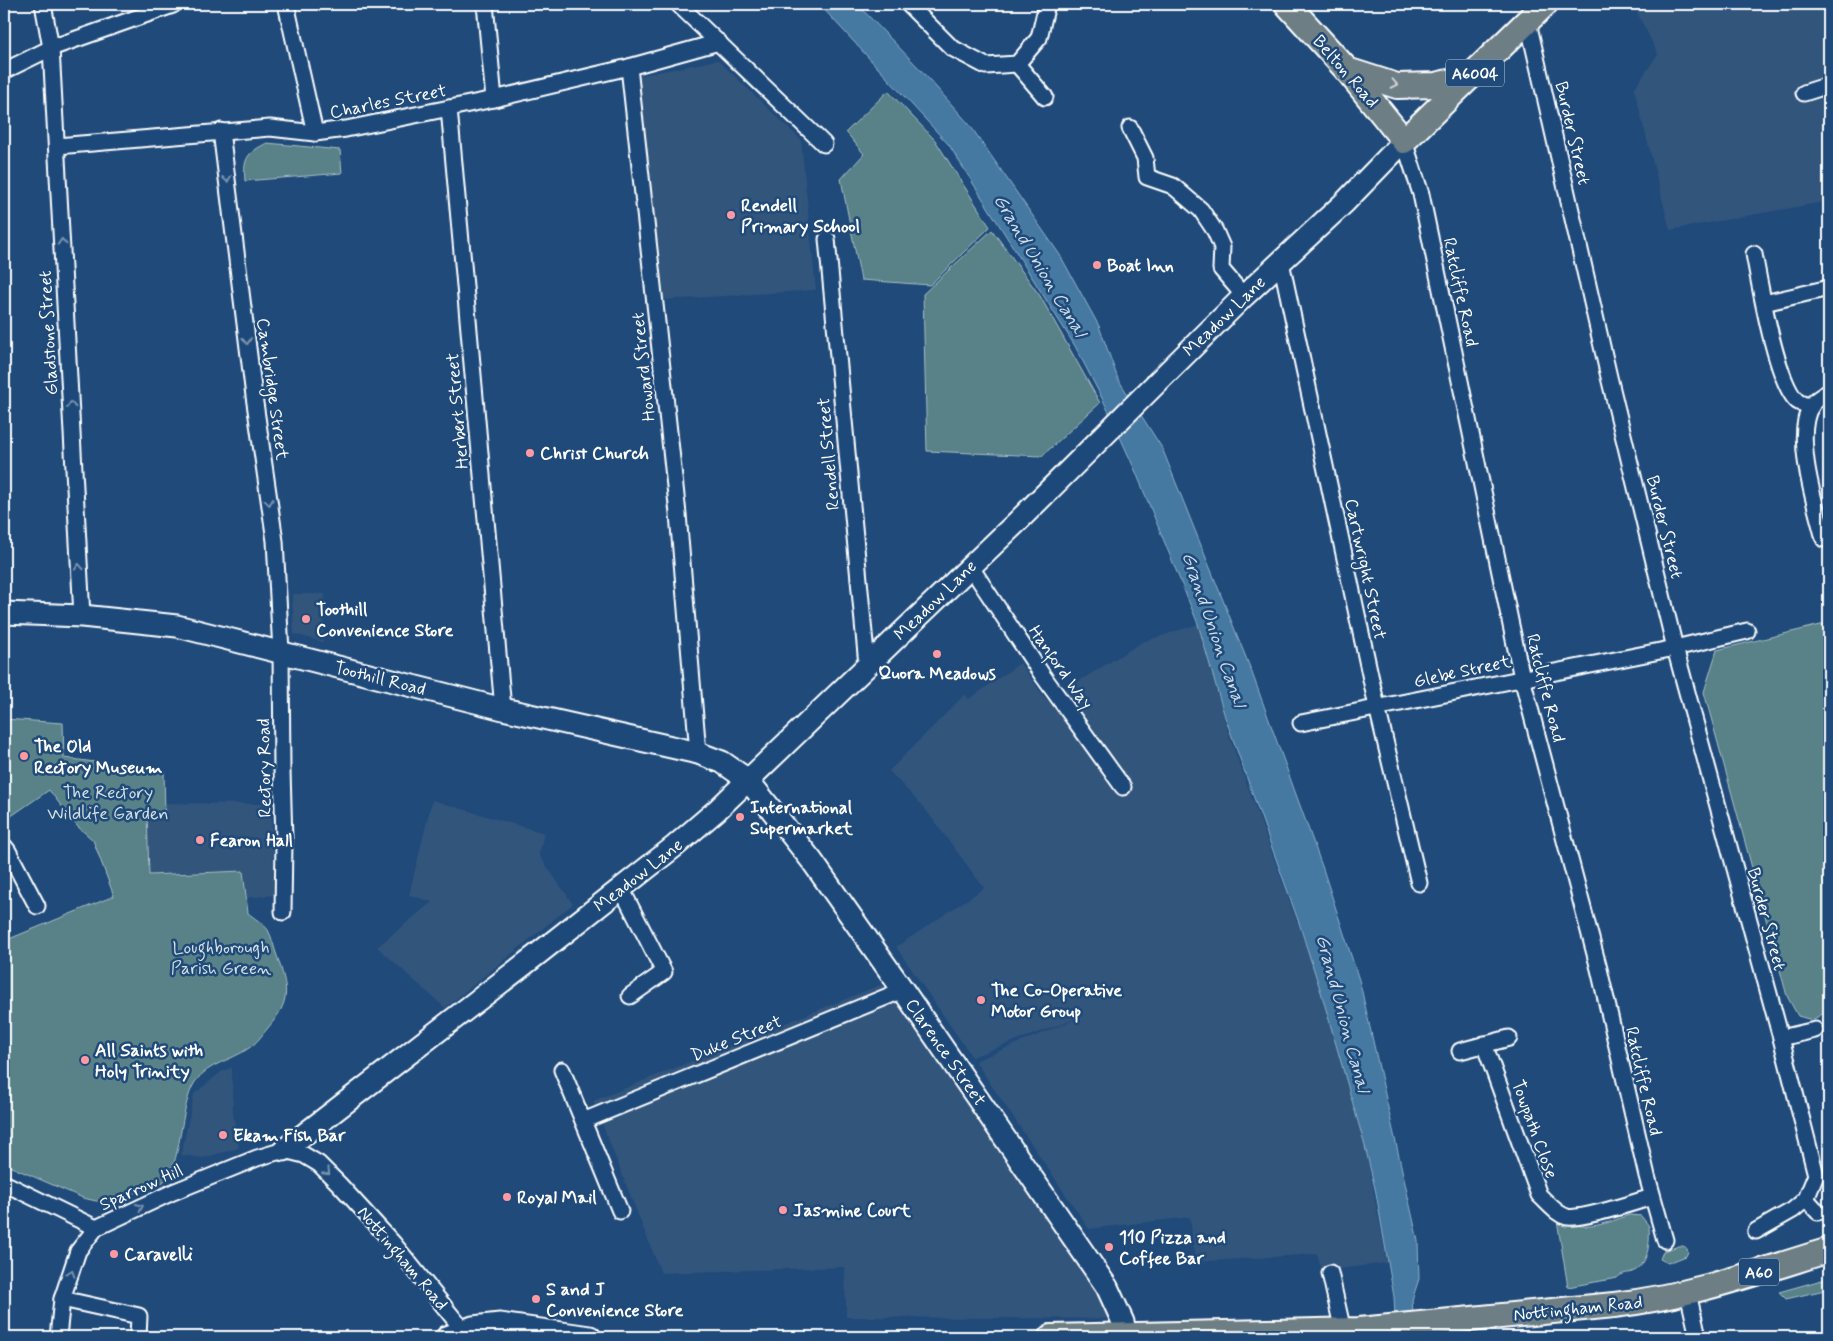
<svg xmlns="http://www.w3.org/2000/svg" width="1833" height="1341" font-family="Mynerve,sans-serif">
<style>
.built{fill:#32547c}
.green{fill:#588188;stroke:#acc0c4}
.water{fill:#4579a2;stroke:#8fafc7}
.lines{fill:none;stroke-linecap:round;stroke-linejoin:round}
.street-casing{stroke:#fff;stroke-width:19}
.secondary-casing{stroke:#fff;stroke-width:25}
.primary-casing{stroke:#fff;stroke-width:28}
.street{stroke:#1f4a7a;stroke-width:15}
.secondary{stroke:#1f4a7a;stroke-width:21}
.primary{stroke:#6d7e84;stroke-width:24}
.oneway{stroke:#ccd2d4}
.oneway2{stroke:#7992af}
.poi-dot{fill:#ff9aa2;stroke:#1f4a7a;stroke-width:2}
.labels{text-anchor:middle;stroke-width:5;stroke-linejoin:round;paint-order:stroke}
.shield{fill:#1f4a7a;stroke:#bcc9d7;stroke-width:1}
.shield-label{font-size:16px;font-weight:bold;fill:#fff}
.street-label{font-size:18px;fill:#fff;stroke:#1f4a7a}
.poi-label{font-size:18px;font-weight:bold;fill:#fff;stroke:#1f4a7a;text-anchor:start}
.park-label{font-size:18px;fill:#d5e0e1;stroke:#1f4a7a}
.water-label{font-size:19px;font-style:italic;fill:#d0dee8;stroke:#1f4a7a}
</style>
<rect width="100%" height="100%" fill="#1f4a7a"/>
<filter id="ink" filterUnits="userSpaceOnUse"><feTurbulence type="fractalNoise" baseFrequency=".02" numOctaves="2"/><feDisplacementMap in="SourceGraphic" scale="10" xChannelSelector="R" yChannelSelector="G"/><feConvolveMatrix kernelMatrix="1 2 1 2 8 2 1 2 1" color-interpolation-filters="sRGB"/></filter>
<g filter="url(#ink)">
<!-- built -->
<g class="built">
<polygon points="1633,4 1829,4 1829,201 1670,230 1634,89 1658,54"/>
<polygon points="718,60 801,140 816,290 663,300 637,76"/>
<polygon points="292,594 325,594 323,642 294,634"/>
<polygon points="1198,624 1230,738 1312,963 1365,1146 1387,1263 1322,1271 1317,1254 1195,1262 1190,1217 1089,1229 975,1061 1086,1015 972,1057 896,947 984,888 925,809 889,771 965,694 969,699 1020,663 1047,701 1142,642"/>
<polygon points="432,800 544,833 539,855 573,904 445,1008 377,947 432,902 409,895"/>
<polygon points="166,803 271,804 275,895 246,898 243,871 149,875 147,814 166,815"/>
<polygon points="902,976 1126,1319 846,1317 845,1267 661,1273 593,1101"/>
<polygon points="232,1067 233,1114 239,1148 203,1158 181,1155 194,1094 221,1072"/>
</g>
<!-- green -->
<g class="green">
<polygon points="888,91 935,140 990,227 930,285 861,280 841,179 864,154 846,132"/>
<path d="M267,143L340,150L342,173L245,181C243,158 247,153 267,143Z"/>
<polygon points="992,230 1040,296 1100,403 1042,456 927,451 923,294"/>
<polygon points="1829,623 1829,1004 1824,1013 1812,1020 1798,1016 1787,996 1704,692 1717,650"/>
<path d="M4,719L63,723L64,758L164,771L165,814H147L149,875L243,871L248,913C254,918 264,924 268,930C272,937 274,948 277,956C288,989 292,1000 267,1029C262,1035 256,1044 249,1048C231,1061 208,1063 195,1082C179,1106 182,1168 163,1182L110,1202L96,1201L83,1198L9,1166L4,1169V941L114,896L93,840L77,826L49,790L4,821Z"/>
<path d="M1629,1215L1641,1216L1649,1226C1650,1241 1649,1266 1632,1272C1625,1274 1622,1273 1617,1278L1568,1287L1557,1220C1588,1231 1599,1226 1629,1215Z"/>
<path d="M1679,1246C1686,1245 1690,1250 1686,1256L1668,1263L1660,1259L1663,1251Z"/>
<polygon points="1829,1278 1829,1289 1786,1299 1779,1292"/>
</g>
<!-- water -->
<polygon class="water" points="819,4 857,4 919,68 969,124 1060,255 1099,326 1118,379 1162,448 1251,670 1323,869 1360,983 1418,1241 1419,1279 1412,1300 1415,1337 1396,1337 1394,1297 1376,1193 1365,1146 1321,992 1299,923 1225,717 1198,624 1135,470 1105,404 1075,346 949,145"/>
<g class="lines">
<defs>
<g id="street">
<polyline points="43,4 51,48 82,616"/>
<polyline points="286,4 315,133"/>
<polyline points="485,4 494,99"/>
<polyline points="678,4 824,144"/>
<polyline points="908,4 952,48 986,66 1017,64 1039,38 1047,4"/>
<polyline points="1528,22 1609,377 1675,648 1781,1038 1816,1175 1806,1199 1793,1210 1756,1231"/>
<polyline points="1017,64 1045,97"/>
<polyline points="629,67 678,514 698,753"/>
<polyline points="4,71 51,48 173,5"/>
<polyline points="1804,93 1829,85"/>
<polyline points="449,108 503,709"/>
<polyline points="1130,128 1145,158 1147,177 1173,186 1201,210 1215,231 1222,247 1221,269 1244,296"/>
<polyline points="221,131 254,396 275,541 281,652 282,770 284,841 283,912"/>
<polyline points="1404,141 1421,194 1522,678 1599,969 1647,1176 1665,1240"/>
<polyline points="57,146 270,128 315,133 346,129 494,99 629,67 719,42"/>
<polyline points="827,239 867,665"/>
<path d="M1754,254C1760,285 1776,382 1797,401C1800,404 1807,405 1811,407"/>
<polyline points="1281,262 1377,707 1419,883"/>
<polyline points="1764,303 1829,288"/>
<path d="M1824,539C1816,507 1793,436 1811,406C1815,400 1823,395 1829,392"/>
<polyline points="970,566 1043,676 1123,787"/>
<polyline points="1301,723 1675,648 1747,631"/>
<polyline points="4,846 8,851 37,906"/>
<polyline points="621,888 664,972 630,996"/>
<polyline points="1781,1038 1815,1030"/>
<path d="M1484,1044L1539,1195C1548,1203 1556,1214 1567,1217C1581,1220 1636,1202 1652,1197"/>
<polyline points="1460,1051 1509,1038"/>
<polyline points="562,1070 583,1121 903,990"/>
<polyline points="583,1121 620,1211"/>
<polyline points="4,1183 96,1228"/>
<polyline points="1806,1199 1818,1212"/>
<polyline points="1330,1273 1343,1331"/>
<polyline points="1688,1293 1698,1337"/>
<polyline points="62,1299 139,1316 138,1337"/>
<polyline points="58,1337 62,1299 78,1251 96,1228 173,1192 257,1158 284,1150 304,1155 319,1164 339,1184 393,1243 463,1330 464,1337"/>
</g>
<g id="secondary">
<polyline points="4,613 82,616 177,626 503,709 698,753 722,762 748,780 812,861 903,990 1107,1287 1123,1322 1126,1335"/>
<polyline points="284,1150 539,953 675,846 717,810 1017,522 1244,296 1345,202 1404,141"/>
<polyline points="447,1337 473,1327 500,1324 590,1337"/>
</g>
<g id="primary">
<polyline points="1287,4 1347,70 1404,141 1545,4"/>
<polyline points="1347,70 1397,86 1436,85 1470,77"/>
<path d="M1051,1337L1359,1330L1614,1305C1688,1297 1758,1272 1829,1250"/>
</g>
</defs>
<!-- street casing -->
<use href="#street" class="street-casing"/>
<!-- secondary casing -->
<use href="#secondary" class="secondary-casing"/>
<!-- primary casing -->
<use href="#primary" class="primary-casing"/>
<!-- street -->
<use href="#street" class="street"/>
<!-- secondary -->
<use href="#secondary" class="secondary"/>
<!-- primary -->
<use href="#primary" class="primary"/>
</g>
<!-- one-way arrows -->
<defs><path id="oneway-chevron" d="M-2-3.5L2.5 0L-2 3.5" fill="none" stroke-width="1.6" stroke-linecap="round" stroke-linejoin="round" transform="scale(1.25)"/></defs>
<use class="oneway" href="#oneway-chevron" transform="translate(1394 84) rotate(12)"/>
<g class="oneway2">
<use href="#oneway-chevron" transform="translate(227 179) rotate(83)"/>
<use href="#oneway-chevron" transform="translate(62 242) rotate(-93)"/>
<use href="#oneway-chevron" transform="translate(247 341) rotate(83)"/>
<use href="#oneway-chevron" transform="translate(71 405) rotate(-93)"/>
<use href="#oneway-chevron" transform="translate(269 502) rotate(82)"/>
<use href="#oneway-chevron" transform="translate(79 567) rotate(-93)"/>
<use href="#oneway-chevron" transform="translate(327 1172) rotate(45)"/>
<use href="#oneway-chevron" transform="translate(140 1207) rotate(-25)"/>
<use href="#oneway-chevron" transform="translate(71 1273) rotate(-72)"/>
</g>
</g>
<!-- markers -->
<g class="poi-dot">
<circle cx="731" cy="215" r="5"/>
<circle cx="1097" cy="265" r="5"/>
<circle cx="530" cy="453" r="5"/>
<circle cx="306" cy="619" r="5"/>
<circle cx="937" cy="654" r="5"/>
<circle cx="24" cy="756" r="5"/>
<circle cx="740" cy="817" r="5"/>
<circle cx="200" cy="840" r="5"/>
<circle cx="981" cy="1000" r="5"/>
<circle cx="85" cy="1060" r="5"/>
<circle cx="223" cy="1135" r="5"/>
<circle cx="507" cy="1197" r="5"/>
<circle cx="783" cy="1210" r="5"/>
<circle cx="1109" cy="1247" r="5"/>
<circle cx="114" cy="1254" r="5"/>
<circle cx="536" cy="1299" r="5"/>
</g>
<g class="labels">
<!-- shield labels -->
<g class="shield">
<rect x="1446" y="59.5" width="58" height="27" rx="4"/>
<rect x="1739" y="1258.5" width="40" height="27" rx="4"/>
</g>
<g class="shield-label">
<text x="1475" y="79">A6004</text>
<text x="1759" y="1278">A60</text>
</g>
<!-- street labels -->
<g class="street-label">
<text transform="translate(1346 71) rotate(49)" y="6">Belton Road</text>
<text transform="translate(388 101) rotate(-11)" y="6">Charles Street</text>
<text transform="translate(1573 133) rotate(77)" y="6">Burder Street</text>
<text transform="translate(1461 292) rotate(78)" y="6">Ratcliffe Road</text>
<text transform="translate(1224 316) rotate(-44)" y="6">Meadow Lane</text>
<text transform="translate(48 333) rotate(-93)" y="6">Gladstone Street</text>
<text transform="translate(643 367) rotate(-96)" y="6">Howard Street</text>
<text transform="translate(273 389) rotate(82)" y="6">Cambridge Street</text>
<text transform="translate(457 411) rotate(-95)" y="6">Herbert Street</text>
<text transform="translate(828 454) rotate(-95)" y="6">Rendell Street</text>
<text transform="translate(1665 527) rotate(76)" y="6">Burder Street</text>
<text transform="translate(1366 569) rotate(78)" y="6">Cartwright Street</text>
<text transform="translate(935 600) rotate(-44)" y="6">Meadow Lane</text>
<text transform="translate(1061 667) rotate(55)" y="6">Hanford Way</text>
<text transform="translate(1462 671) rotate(-12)" y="6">Glebe Street</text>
<text transform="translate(380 678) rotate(14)" y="6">Toothill Road</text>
<text transform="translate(1546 688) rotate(76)" y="6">Ratcliffe Road</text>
<text transform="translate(264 768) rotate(-91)" y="6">Rectory Road</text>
<text transform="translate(638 875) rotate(-38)" y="6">Meadow Lane</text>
<text transform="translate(1767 919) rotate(75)" y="6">Burder Street</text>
<text transform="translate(736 1038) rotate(-22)" y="6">Duke Street</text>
<text transform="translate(946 1052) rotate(55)" y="6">Clarence Street</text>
<text transform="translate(1644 1081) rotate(77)" y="6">Ratcliffe Road</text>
<text transform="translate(1535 1129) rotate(70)" y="6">Towpath Close</text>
<text transform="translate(141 1187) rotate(-24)" y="6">Sparrow Hill</text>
<text transform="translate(403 1258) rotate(50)" y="6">Nottingham Road</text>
<text transform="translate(1578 1308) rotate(-6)" y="6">Nottingham Road</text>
</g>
<!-- poi labels -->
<g class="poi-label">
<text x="741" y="211">Rendell<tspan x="741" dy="21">Primary School</tspan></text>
<text x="1107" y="271">Boat Inn</text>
<text x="540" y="459">Christ Church</text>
<text x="316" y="615">Toothill<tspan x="316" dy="21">Convenience Store</tspan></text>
<text x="937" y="679" text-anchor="middle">Quora Meadows</text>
<text x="34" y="752">The Old<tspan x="34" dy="21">Rectory Museum</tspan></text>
<text x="750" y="813">International<tspan x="750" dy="21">Supermarket</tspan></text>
<text x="210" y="846">Fearon Hall</text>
<text x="991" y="996">The Co-Operative<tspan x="991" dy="21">Motor Group</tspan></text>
<text x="95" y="1056">All Saints with<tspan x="95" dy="21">Holy Trinity</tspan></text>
<text x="233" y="1141">Ekam Fish Bar</text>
<text x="517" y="1203">Royal Mail</text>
<text x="793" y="1216">Jasmine Court</text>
<text x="1119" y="1243">110 Pizza and<tspan x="1119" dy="21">Coffee Bar</tspan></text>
<text x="124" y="1260">Caravelli</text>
<text x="546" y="1295">S and J<tspan x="546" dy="21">Convenience Store</tspan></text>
</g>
<!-- park labels -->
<g class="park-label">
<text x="108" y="798">The Rectory<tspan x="108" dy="21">Wildlife Garden</tspan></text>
<text x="221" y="953">Loughborough<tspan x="221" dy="21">Parish Green</tspan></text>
</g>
<!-- water labels -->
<g class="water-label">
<text transform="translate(1041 265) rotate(59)" y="7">Grand Union Canal</text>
<text transform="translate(1215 629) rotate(71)" y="7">Grand Union Canal</text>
<text transform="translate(1344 1013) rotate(75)" y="7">Grand Union Canal</text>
</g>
</g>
<!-- margin -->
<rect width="1833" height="1341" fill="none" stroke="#1f4a7a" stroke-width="20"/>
<rect x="10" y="10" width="1813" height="1321" fill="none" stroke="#fff" stroke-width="2" filter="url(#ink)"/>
</svg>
